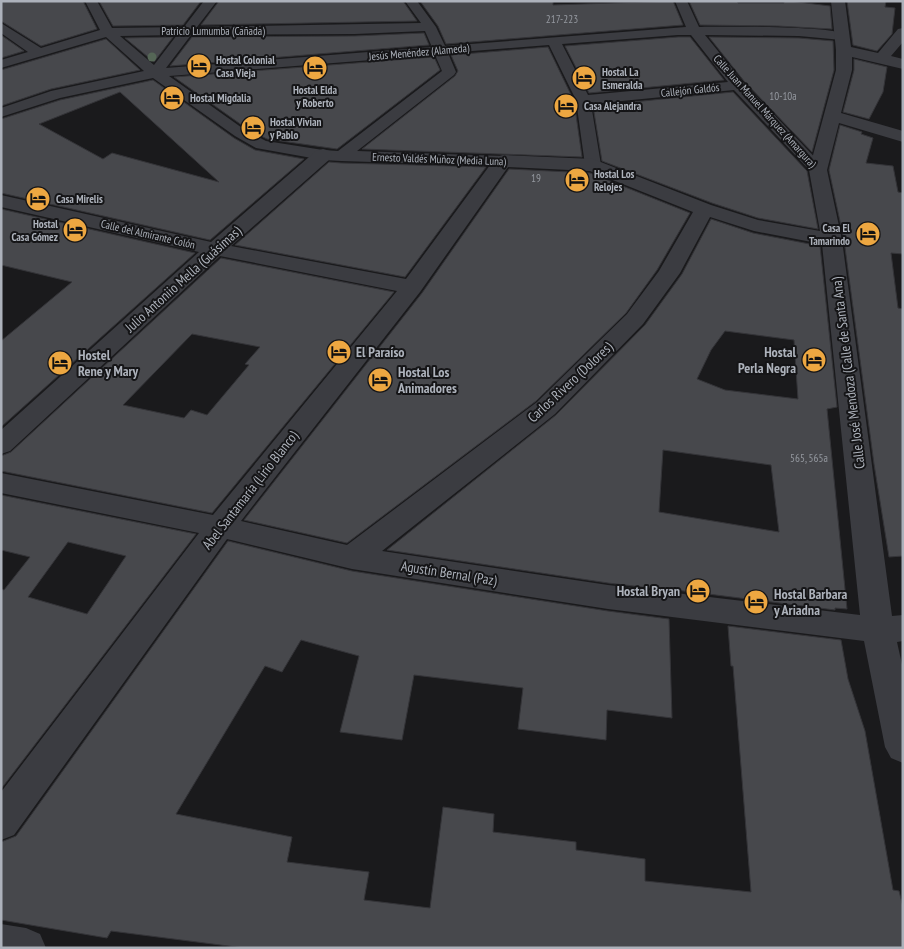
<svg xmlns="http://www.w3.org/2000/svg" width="904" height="949" font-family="'PT Sans Narrow',sans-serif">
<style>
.building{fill:#47484c;stroke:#343438;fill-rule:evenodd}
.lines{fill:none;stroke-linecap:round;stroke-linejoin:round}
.pedestrian{fill:#3b3c41;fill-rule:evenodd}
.minor{fill:#3b3c41;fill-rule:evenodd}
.tree{fill:#556656}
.labels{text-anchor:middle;stroke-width:4;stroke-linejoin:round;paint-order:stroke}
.number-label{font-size:11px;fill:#94989f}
.far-street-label{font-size:11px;fill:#adb2bb;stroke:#151517}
.far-poi-label{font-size:11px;font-weight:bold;fill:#adb2bb;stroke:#151517;text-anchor:start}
.street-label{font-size:14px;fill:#adb2bb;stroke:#151517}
.poi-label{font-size:14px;font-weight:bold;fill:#adb2bb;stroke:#151517;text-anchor:start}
</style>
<rect width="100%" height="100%" fill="#1a1a1c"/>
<!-- building -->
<g class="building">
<polygon points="1,1 83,1 97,29 41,46 1,21"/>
<polygon points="99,1 201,1 183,25 113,26"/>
<polygon points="219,1 403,1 417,21 201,25"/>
<polygon points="420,1 553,1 553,5 673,1 683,25 446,44 438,26"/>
<polygon points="689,1 737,1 738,3 784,3 784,1 790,1 830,6 832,29 778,26 700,25"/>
<polygon points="847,1 886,1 885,7 895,8 892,34 877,51 853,45"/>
<polygon points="424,33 429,45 170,66 192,37 355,36"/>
<polygon points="1,35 24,51 1,58"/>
<polygon points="173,37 154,62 125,38"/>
<polygon points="678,37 690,37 724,80 589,93 565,46"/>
<polygon points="709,37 799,38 833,41 834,70 812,152 744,81"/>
<polygon points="106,39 140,70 51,89 1,106 1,70"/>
<polygon points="548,47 574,101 582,157 362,149 455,76 458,71 451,55"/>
<polygon points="434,57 440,70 337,149 267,139 246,128 174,77"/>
<polygon points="854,59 887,67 883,92 869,119 843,112 854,70"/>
<path d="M153,80L234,138L255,150L304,159L210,240L1,193V119L60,100ZM120,92L219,182L112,153L103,159L39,124Z"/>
<polygon points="733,92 807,171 818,229 758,218 712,203 602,161 593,106"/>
<polygon points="840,125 862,132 861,134 873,138 866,163 893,166 898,192 903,193 903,254 891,253 898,308 903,309 903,556 889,557 874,464 844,240 829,170"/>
<polygon points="329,162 341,163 486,167 405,277 235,245"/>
<polygon points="509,169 590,173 690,213 657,270 626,313 536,401 347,543 244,520 422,293"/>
<polygon points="1,209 195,253 1,427 1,341 72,282 1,265"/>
<path d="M711,219L753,233L820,246L837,407L827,409L847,609L835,608V610L668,589V590L608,583L387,550L556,415L645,325L682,274ZM725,331L794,340L798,399L725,390L697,379L711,350ZM663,450L771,465L779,532L659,512Z"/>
<path d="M221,258L394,292L212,513L1,471V456L11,452ZM192,334L260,347L245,364L249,365L207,415L191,410L184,418L123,405Z"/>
<path d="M1,495L196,534L1,789V589L4,590L30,557L1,550ZM68,542L126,556L87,614L28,597Z"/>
<polygon points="228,541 352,571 608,611 669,619 672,718 607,710 606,740 518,729 523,688 414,675 402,740 340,732 359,656 301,640 282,672 265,666 176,814 292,837 287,862 369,872 364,900 430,908 443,807 494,814 493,832 576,842 576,850 645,859 645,881 751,892 733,666 731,666 728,626 841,640 848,679 865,731 893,890 899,891 903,907 903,948 244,948 111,931 107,938 1,920 1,842 16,836"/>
</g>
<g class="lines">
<!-- pedestrian -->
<path class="pedestrian" d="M85,1H97L112,28L184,27L204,1H217L197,27L421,23L405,1H417L436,27L445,46L686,27L675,1H687L699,27C720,27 839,25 849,36L842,40L799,36L705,35L743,82L824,167L826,170L824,173H812L734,90L591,104L601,165L599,168H587L585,165L576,100L549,45L448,53L456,72L454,75L357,151L503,156L509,158L511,161L509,164L503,166L341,161L323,160L256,148L235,136L153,78L60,98L1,117V108L51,91L144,71L106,37L1,68V60L28,52L1,33V23L41,48L100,30ZM425,31L432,47L166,68L191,35L355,34ZM177,35L154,65L120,36ZM678,35H691L728,82L588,95L562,44ZM435,55L442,71L338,151L323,150L266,141L245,130L169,76Z"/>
<!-- minor -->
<g class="minor">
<path d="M831,1H845L851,47L878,53L898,29L903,28V42L891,56L903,59V69L852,57V70L841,113L903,131V142L839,123L827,170L842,240L892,616L903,615V641L897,642L903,669V763L891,758L885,747L864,641L608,609L352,569L227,539L14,835L1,840V792L199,533L1,493V473L213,515L397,291L220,256L10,451L1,454V430L199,252L1,207V195L211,242L316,151L323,149L330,151L332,155L330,159L231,246L406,279L496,157L503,155L593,159L711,205L758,220L820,231L809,170L836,70V50ZM508,167L590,171L693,212L659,271L627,314L537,402L347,545L241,521L420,292ZM710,217L754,231L822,244L860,615L608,585L382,551L555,414L643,324L680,273Z"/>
<polygon points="1,924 26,928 40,934 46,948 1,948"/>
</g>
</g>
<!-- trees -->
<circle class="tree" cx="152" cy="57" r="4.5"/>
<!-- icons -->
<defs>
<symbol id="hotel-disc" viewBox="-11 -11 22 22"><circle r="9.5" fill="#eda741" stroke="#151517"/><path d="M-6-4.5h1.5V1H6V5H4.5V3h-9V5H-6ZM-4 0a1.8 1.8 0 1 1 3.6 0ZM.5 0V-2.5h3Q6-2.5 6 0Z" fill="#111"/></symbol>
</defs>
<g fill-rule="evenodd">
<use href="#hotel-disc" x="185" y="52" width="28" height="28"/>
<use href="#hotel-disc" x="301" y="54" width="28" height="28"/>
<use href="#hotel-disc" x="570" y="64" width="28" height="28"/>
<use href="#hotel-disc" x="158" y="84" width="28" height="28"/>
<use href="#hotel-disc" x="552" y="92" width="28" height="28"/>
<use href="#hotel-disc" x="239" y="114" width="28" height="28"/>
<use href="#hotel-disc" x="563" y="166" width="28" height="28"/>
<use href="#hotel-disc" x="24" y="185" width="28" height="28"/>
<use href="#hotel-disc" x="61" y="216" width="28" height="28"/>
<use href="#hotel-disc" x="854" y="220" width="28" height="28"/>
<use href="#hotel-disc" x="325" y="338" width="28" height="28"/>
<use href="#hotel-disc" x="800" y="346" width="28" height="28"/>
<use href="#hotel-disc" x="46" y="349" width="28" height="28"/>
<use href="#hotel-disc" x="366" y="366" width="28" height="28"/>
<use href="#hotel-disc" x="684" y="577" width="28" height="28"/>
<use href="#hotel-disc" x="742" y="588" width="28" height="28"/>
</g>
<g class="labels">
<!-- number labels -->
<g class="number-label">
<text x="562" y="23">217-223</text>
<text x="783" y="100">10-10a</text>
<text x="536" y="182">19</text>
<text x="809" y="462">565, 565a</text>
</g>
<!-- far-street labels -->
<g class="far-street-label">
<text x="213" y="35">Patricio Lumumba (Cañada)</text>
<text transform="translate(419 52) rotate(-5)" y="4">Jesús Menéndez (Alameda)</text>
<text transform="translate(690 90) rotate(-6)" y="4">Callejón Galdós</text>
<text transform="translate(765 111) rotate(48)" y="4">Calle Juan Manuel Márquez (Amargura)</text>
<text transform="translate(439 159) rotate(2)" y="4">Ernesto Valdés Muñoz (Media Luna)</text>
<text transform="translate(148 234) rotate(13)" y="4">Calle del Almirante Colón</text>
</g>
<!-- far-poi labels -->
<g class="far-poi-label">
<text x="216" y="64">Hostal Colonial<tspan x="216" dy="13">Casa Vieja</tspan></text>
<text x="602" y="76">Hostal La<tspan x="602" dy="13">Esmeralda</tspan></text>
<text x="315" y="94" text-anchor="middle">Hostal Elda<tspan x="315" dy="13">y Roberto</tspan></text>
<text x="190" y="102">Hostal Migdalia</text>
<text x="584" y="110">Casa Alejandra</text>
<text x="270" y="126">Hostal Vivian<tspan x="270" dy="13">y Pablo</tspan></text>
<text x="594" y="178">Hostal Los<tspan x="594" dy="13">Relojes</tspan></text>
<text x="56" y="203">Casa Mirelis</text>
<text x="58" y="228" text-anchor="end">Hostal<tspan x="58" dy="13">Casa Gómez</tspan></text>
<text x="850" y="232" text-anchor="end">Casa El<tspan x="850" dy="13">Tamarindo</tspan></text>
</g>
<!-- street labels -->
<g class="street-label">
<text transform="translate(183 279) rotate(-42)" y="5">Julio Antoniio Mella (Guásimas)</text>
<text transform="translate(848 373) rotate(-97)" y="5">Calle José Mendoza (Calle de Santa Ana)</text>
<text transform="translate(570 382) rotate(-43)" y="5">Carlos Rivero (Dolores)</text>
<text transform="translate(250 490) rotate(-52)" y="5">Abel Santamaría (Lirio Blanco)</text>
<text transform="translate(449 573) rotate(9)" y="5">Agustín Bernal (Paz)</text>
</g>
<!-- poi labels -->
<g class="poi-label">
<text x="356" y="357">El Paraíso</text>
<text x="796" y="357" text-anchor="end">Hostal<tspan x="796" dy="16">Perla Negra</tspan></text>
<text x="78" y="360">Hostel<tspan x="78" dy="16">Rene y Mary</tspan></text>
<text x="398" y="377">Hostal Los<tspan x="398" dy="16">Animadores</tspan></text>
<text x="680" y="596" text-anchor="end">Hostal Bryan</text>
<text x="774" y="599">Hostal Barbara<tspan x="774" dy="16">y Ariadna</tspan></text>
</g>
</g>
<!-- border -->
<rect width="904" height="949" fill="none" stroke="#adb2bb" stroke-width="5"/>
</svg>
